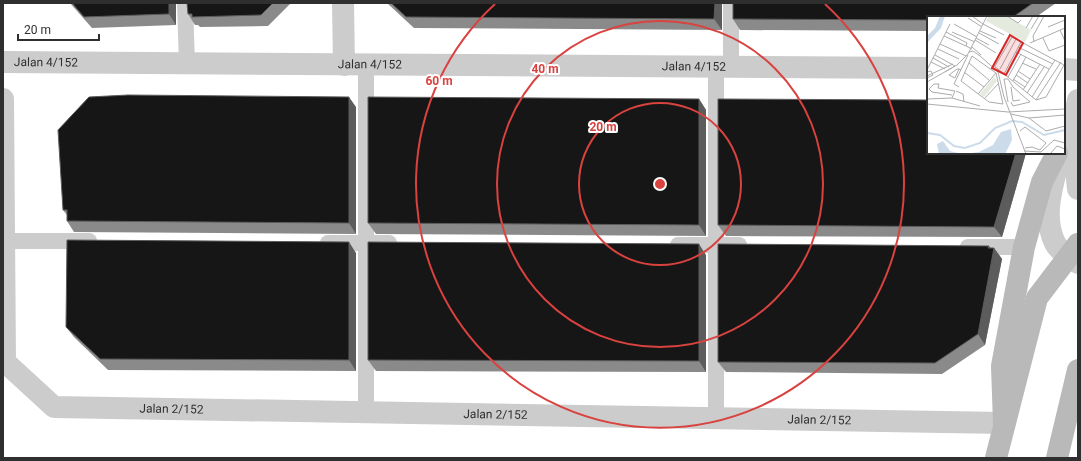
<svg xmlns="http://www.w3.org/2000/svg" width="1081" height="461" font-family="Roboto,sans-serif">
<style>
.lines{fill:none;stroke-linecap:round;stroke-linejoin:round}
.lane{stroke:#ccc;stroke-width:16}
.street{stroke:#ccc;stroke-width:22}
.secondary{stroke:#b9b9b9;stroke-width:22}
.wall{fill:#8a8a8a}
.shaded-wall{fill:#5c5c5c}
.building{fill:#161616;stroke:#5c5c5c}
.ring{fill:none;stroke:#d8423f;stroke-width:2}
.labels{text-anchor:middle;stroke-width:4;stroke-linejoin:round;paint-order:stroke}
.street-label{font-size:12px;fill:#2f2f2f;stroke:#fff}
.inset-river{fill:none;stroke:#ccdbea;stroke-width:2}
.inset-road{fill:none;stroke:#acacac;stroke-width:1}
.view{fill:#d62828;fill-opacity:0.15;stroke:#d62828;stroke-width:2}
.inset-edge{fill:none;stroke:#2f2f2f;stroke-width:2}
.centre{fill:#d8423f;stroke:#fff;stroke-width:2}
.ring-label{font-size:12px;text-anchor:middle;font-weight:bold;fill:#d8423f;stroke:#fff;stroke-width:4;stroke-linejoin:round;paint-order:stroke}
</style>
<rect width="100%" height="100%" fill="#fff"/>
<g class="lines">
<!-- lane -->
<g class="lane">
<polyline points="185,3 187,64"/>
<polyline points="731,3 731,67"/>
<polyline points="4,241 89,241"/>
<polyline points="328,243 389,243"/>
<polyline points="678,245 739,245"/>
<polyline points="968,247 1024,247"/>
<polyline points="366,412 366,65"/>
<polyline points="716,417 716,67"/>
</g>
<!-- street -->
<g class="street">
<polyline points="343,3 344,65"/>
<path id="s1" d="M3,62L928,68"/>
<polyline points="1064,69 1078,70"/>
<path id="s2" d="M3,99L5,362L54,407L1004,423"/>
<polyline points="1072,129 1078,189"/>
<polyline points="1065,140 1072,129 1078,100"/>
<path d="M1060,154C1054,182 1041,215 1055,243C1059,251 1070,258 1078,263"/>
</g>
<!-- secondary -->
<g class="secondary">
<polyline points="1004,423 1002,366 1024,247 1042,182 1057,153"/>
<polyline points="996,458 1037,298 1078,244"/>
<polyline points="1057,458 1078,370"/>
</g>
</g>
<!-- wall -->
<g class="wall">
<polygon points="70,3 176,3 176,25 92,28"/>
<polygon points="187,3 291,3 268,26 200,27 198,25 195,25 188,14"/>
<polygon points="387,3 722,3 722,30 414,28"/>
<polygon points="733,3 1056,3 1036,17 928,17 928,31 740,30 733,19"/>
<polygon points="699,99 706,110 706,236 376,234 368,223"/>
<polygon points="356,107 356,234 74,232 67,221 67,215 63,210"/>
<polygon points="928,153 1026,153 1002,237 726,236 718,225"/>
<polygon points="991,248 994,248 1002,259 985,345 942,374 726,372 718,362"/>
<polygon points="356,253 356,371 108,370 74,337 66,327"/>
<polygon points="706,255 706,372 376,371 368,360"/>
</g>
<!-- shaded-wall -->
<g class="shaded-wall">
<polygon points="169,3 176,3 176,25 169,14"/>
<polygon points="715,3 722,3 722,30 714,19"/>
<polygon points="349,97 356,107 356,234 349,223"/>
<polygon points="699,99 706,110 706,236 699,225"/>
<polygon points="1016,153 1026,153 1002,237 994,227"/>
<polygon points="349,242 356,253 356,371 349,360"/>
<polygon points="699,244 706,255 706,372 699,361"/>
<polygon points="989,246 994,252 994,248 1002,259 985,345 978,334"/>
</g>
<!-- building -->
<g class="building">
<polygon points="72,3 169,3 169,14 84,17"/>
<polygon points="187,3 273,3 261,15 192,17 192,14 188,14"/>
<polygon points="391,3 715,3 714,19 406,17"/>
<polygon points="733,3 1033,3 1013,17 928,17 928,20 733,19"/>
<polygon points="128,95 349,97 349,223 67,221 67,210 63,210 58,130 89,97"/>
<polygon points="368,97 699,99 699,225 368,223"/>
<polygon points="718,99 928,100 928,153 1016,153 994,227 718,225"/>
<polygon points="67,240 349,242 349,360 100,359 66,327"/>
<polygon points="368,242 699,244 699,361 368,360"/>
<polygon points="718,244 989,246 988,248 994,248 978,334 935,363 718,362"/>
</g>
<!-- distance rings -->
<g class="ring">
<circle cx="660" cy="184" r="81"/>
<circle cx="660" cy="184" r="163"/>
<path d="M825 4A244 244 0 1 1 495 4"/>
</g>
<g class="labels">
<!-- street labels -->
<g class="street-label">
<text dy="4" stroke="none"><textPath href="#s1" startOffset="43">Jalan 4/152</textPath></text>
<text dy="4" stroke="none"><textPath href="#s1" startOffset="367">Jalan 4/152</textPath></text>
<text dy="4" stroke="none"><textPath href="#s1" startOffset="691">Jalan 4/152</textPath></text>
<text dy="4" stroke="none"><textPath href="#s2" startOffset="447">Jalan 2/152</textPath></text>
<text dy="4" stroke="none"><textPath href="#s2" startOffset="771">Jalan 2/152</textPath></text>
<text dy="4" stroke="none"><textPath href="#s2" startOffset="1095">Jalan 2/152</textPath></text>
</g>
</g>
<!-- overview -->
<g transform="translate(927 16)">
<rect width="138" height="138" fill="#fff"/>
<path d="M62,0H79L104,14L98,26L59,5ZM67,61L70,65L57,81L53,78Z" fill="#e4ebde"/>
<path d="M13,0H18L14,12L0,27V20L8,12ZM84,113L85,124L78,138H37L52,136L66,129L74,116ZM16,125L23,135L35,138H12L10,128Z" fill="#ccdbea"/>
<path class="inset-river" d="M0,117L13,119L27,130L38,132L53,127L68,112L85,105L95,106L117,119L138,114"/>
<path class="inset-road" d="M45,0L56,8M80,0L91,7L94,4M41,2L55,11M27,8L50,21M56,8L77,19M121,11L138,4M99,12L106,0M104,13L112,0M133,14L138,25M53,15L69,22M19,16L40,27L39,30L45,33M25,16L48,26M52,17L72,28M17,20L39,30M49,22L62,29M116,22L122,35L138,29M48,24L69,37M107,26L106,20L117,0M103,27L138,12M13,28L39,40M45,31L54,39M91,31L126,48M11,33L32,43M42,36L46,35L53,40M89,36L122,53M8,39L28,50L18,56M52,39L71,56L77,81L99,138M45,40L69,57L76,88L62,86L34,65ZM6,42L22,51M4,46L18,53M42,47L63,65M95,47L109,53M66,49L109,84M68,50L85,21L137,49L119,81L109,84M32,53L28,62L22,59L30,53H32L34,54M73,53L89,23M0,54L23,8M91,55L103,63M0,56L4,55L6,59L0,62M37,56L57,71M77,58L94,26M89,59L101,67M0,60L26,48M81,61L94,38M86,63L98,71M86,65L99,41M0,66L30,49L41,38L60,0M32,71L27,68L41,39M84,71L86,85L93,84M96,74L113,48M29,75L36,78L37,86M100,77L117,51M51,78L69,57M105,81L128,44M25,82L28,75L11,72L12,68H7L2,73L5,76L25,79M0,83L25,82L53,90M57,83L72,67M109,84L134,46M81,86L77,63H81L86,71L103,86L86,90L84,86M0,88L81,96L138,93M84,98L102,102L138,99M102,102L119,115L138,110M93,115L98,111L119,127L113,134L105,131L98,132M97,135L114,136L127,124L138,127M123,138L130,130L138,133"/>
<path class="view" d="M83,19L96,27L79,59L65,52Z"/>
<rect width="138" height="138" class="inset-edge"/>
</g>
<circle cx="660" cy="184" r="6" class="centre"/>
<g class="ring-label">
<text x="545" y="73">40 m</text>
<text x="439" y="85">60 m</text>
<text x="603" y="131">20 m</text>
</g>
<!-- border -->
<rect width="1081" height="461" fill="none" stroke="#2f2f2f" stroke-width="8"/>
<!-- scale -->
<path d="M18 34v6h81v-6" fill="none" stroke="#2f2f2f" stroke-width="2"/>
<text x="24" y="34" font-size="12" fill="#2f2f2f" stroke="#ffffff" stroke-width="3" paint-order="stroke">20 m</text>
</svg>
